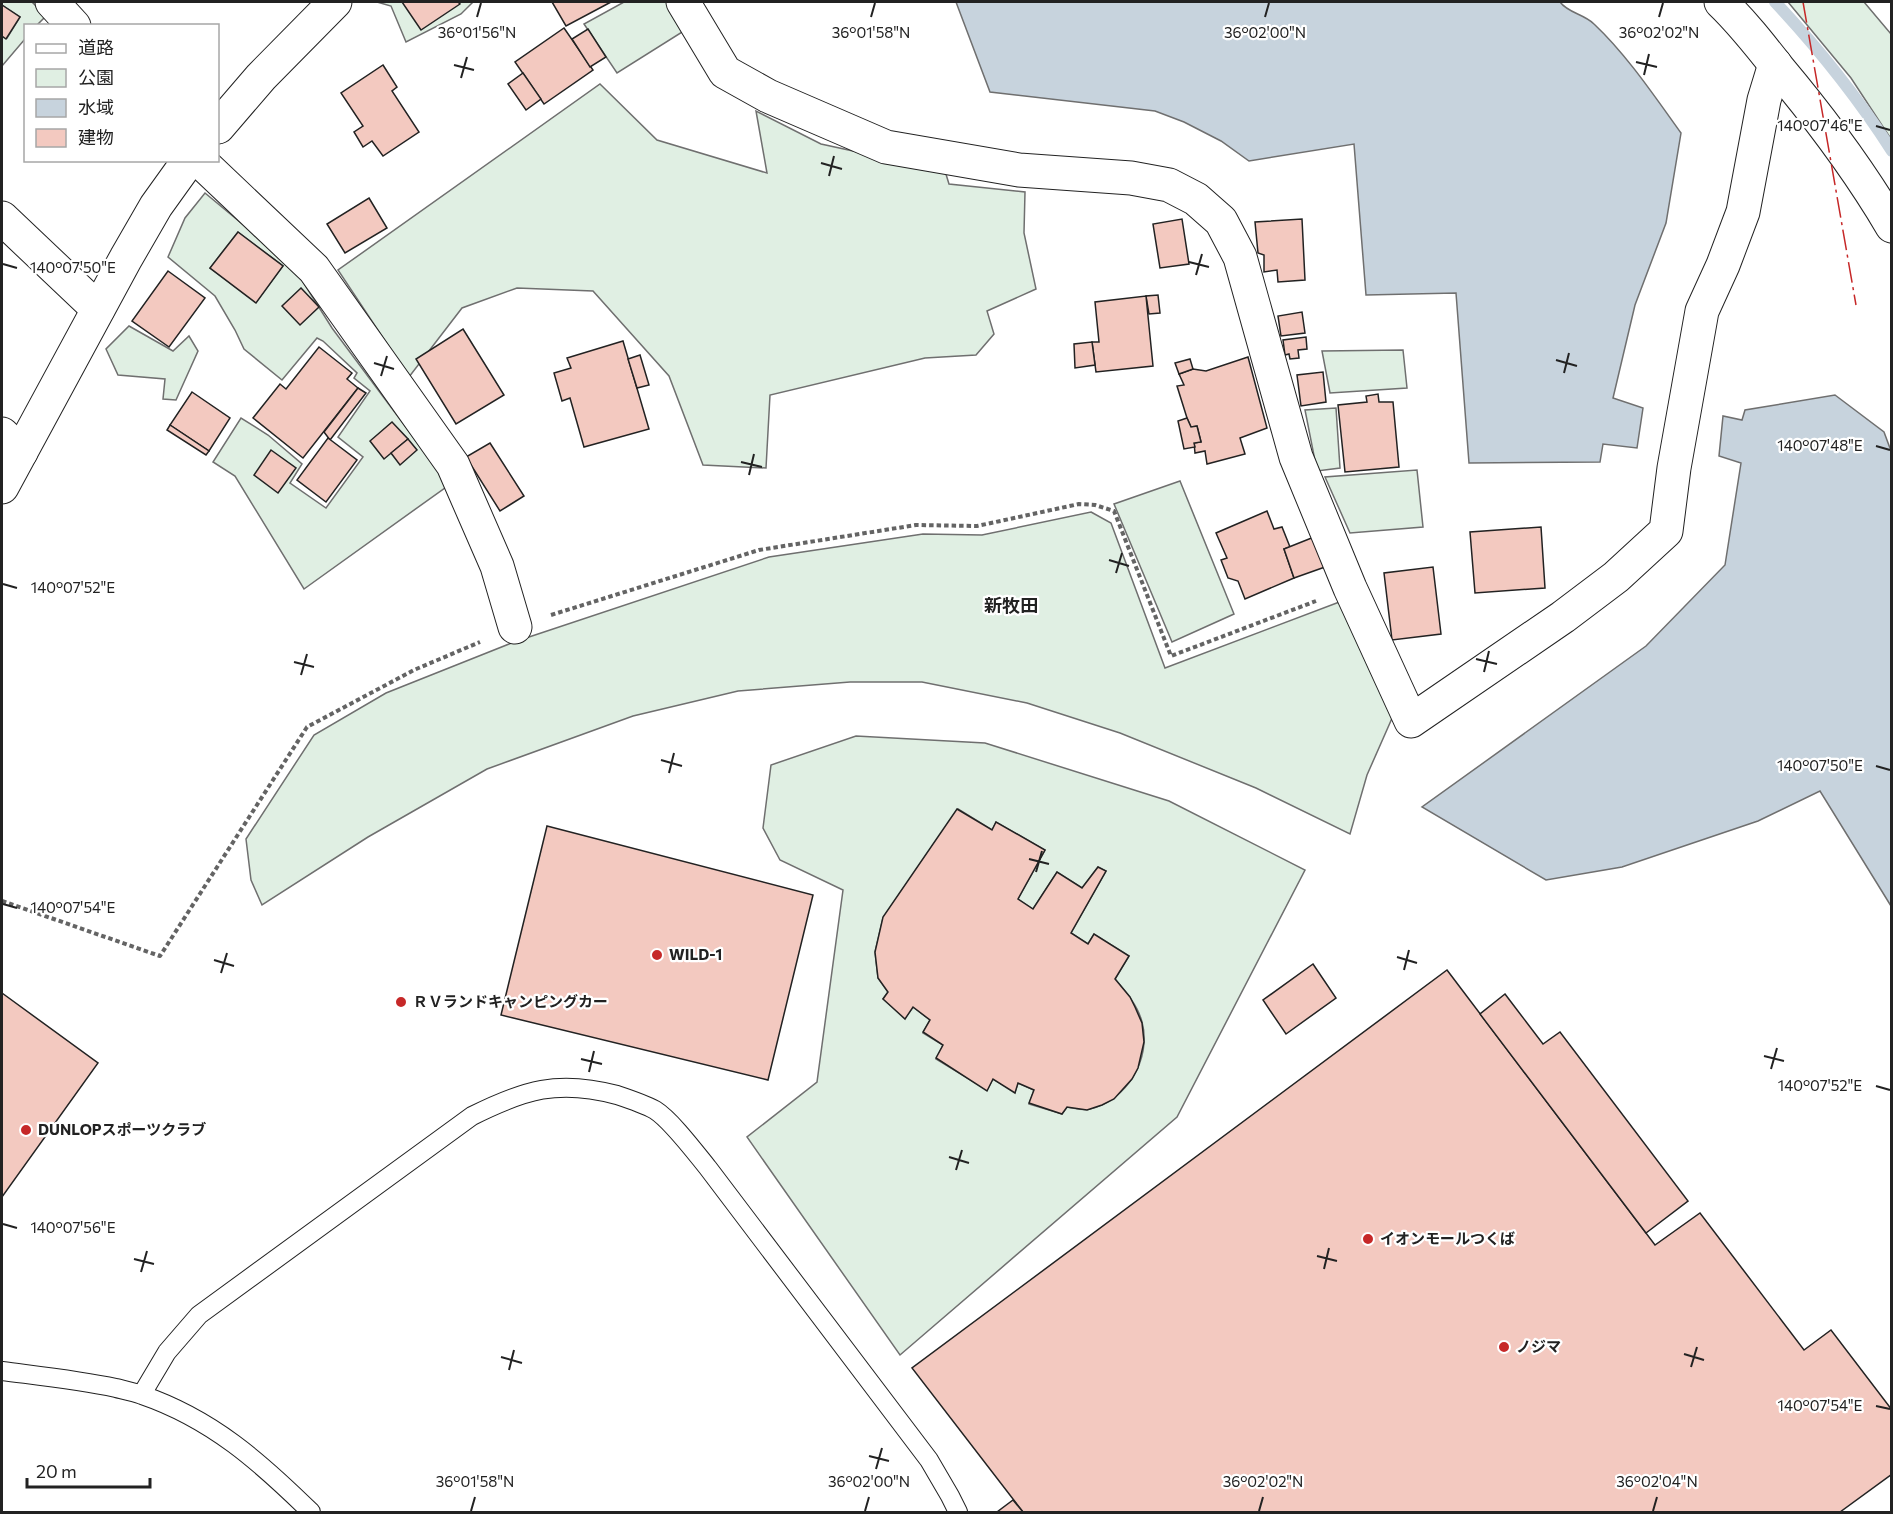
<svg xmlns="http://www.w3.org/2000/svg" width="1893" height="1514" font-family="Commissioner,'Noto Sans JP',sans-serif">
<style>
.green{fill:#e0efe3;stroke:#6f6f6f;stroke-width:1.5;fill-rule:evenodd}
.water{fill:#c7d3dd;stroke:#6f6f6f;stroke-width:1.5}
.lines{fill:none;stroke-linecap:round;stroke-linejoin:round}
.stream{stroke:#c7d3dd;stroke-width:12}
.building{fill:#f3c9c0;stroke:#222;stroke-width:1.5}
.service-casing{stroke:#222;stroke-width:20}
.minor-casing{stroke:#222;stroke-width:35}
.tertiary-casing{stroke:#222;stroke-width:35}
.path{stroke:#646464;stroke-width:4;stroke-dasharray:4.5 3;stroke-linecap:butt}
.service{stroke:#fff;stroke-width:18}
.minor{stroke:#fff;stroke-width:33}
.tertiary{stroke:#fff;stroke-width:33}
.power{stroke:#c62828;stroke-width:1.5;stroke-dasharray:21 4.5 3 4.5;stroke-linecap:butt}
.ticks{fill:none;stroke:#222;stroke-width:2}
.poi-dot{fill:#c62828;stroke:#fff;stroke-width:2}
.labels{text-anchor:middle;stroke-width:4.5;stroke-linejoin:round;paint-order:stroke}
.poi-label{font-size:15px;font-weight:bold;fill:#222;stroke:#fff;text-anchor:start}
.quarter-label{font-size:18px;font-weight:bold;fill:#222;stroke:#fff}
.ticks-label{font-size:15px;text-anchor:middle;fill:#222;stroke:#fff;stroke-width:4.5;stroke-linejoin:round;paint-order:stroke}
</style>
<rect width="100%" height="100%" fill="#fff"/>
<!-- green -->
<g class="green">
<polygon points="2,2 32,2 46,16 37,25 26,26 25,39 2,66 2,36 7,38 20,17 2,5"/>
<polygon points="377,2 473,2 461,14 406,42 391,6"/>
<polygon points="624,2 669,2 687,29 617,73 584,24"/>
<polygon points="1788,2 1864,2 1891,34 1891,139 1851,78"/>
<polygon points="600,84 657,140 767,173 756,111 821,144 945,171 949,184 1025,192 1024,233 1036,289 987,311 994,334 976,355 925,358 770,395 766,468 703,465 669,376 593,291 517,288 462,308 409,377 338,270"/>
<path d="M205,193L293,266L332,328L449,485L304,589L235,476L213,462L241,418L268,435L302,464L290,483L326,508L363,457L338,437L370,391L354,378L357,373L323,341L317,338L282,380L244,349L235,330L215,296L168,257L185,218ZM238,232L283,266L256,302L210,268Z"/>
<polygon points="129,326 173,351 189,336 198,351 176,400 163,399 165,379 118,375 106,349"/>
<polygon points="1403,350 1407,388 1330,393 1322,351"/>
<polygon points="1336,408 1340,468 1317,471 1305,410"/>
<polygon points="1417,470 1423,527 1350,533 1325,477"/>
<polygon points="1180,481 1234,614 1172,642 1114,504"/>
<polygon points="1091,512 1111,523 1165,668 1342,601 1393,716 1367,775 1350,834 1256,788 1120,733 1027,703 922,682 850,682 738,691 633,716 487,769 368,837 262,905 251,880 246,839 314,735 386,693 514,642 769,557 923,534 982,535"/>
<path d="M856,736L985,743L1169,801L1305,870L1177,1117L900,1355L747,1137L817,1082L843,890L780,860L763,828L771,765ZM958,809L992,830L996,822L1045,850L1018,899L1033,909L1057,872L1082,888L1098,867L1106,871L1071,933L1088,944L1094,934L1129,956L1115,979C1126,992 1138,1006 1142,1022C1152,1059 1126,1101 1090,1109C1083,1111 1074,1108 1067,1107L1062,1114L1029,1104L1034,1090L1018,1083L1015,1092L993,1079L987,1090L936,1059L943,1045L923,1033L930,1020L913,1007L905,1018L883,999L888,992L878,978L875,952L883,918Z"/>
</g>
<!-- water -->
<g class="water">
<path d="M956,2H1560C1568,13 1584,14 1594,24C1627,55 1655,97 1681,133L1666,223L1635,305L1613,398L1643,408L1637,448L1603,444L1600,462L1469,463L1456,293L1366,295L1354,144L1249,161L1221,141L1184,122L1155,111L990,92Z"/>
<polygon points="1835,395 1884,432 1891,451 1891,906 1820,791 1758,821 1622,867 1546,880 1422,807 1646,646 1725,565 1741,463 1719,456 1723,416 1742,420 1745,410"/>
</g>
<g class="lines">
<!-- stream -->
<path class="stream" d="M1775,2C1818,48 1858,98 1892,151"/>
</g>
<!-- building -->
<g class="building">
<polygon points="402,2 458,2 460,4 421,30"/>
<polygon points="552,2 611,2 566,26"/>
<polygon points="2,5 20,17 6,39 2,36"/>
<polygon points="564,28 593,70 544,104 515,62"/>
<polygon points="588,29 606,57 590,67 572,39"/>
<polygon points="383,65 397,87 392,91 419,132 383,156 372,141 363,147 354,132 363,126 341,93"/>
<polygon points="523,73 541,99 526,110 508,84"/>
<polygon points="369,198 387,228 345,253 327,224"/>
<polygon points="1182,219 1189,264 1160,268 1153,224"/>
<polygon points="1302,219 1305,280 1278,282 1277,270 1264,272 1264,255 1258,253 1255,222"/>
<polygon points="238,232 283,266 256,303 210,268"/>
<polygon points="168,271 205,298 169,347 132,321"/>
<polygon points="301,288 319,307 300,325 282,306"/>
<polygon points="1158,295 1160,313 1149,314 1146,296"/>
<polygon points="1146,296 1153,366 1096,372 1092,342 1099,342 1095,302"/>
<polygon points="1302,312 1305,333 1281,336 1278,316"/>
<polygon points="463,329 504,395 456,424 416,359"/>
<polygon points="1306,337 1307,349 1298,350 1299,358 1290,359 1289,354 1285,355 1283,340"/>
<polygon points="623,341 649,429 584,447 570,398 562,401 554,373 571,368 567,358"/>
<polygon points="1092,342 1095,365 1075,368 1074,344"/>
<polygon points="319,347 352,373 347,379 358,388 303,458 253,418 280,384 286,389"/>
<polygon points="640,355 649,385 637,388 628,359"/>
<polygon points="1248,357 1267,428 1240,438 1245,454 1207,464 1205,451 1195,453 1194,443 1201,442 1197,426 1191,427 1187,418 1177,386 1184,385 1179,374 1193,369 1206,371"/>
<polygon points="1190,359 1193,369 1179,374 1175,363"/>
<polygon points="1323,372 1326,402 1301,406 1297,375"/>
<polygon points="358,388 366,393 330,440 324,432"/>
<polygon points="192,392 230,418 209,451 170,425"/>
<polygon points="1378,394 1379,402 1393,402 1399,467 1345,472 1338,405 1367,402 1366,396"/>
<polygon points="1187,418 1191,427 1197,426 1201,442 1194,443 1195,447 1184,449 1178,421"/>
<polygon points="392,422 408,439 384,459 370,441"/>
<polygon points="170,425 209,451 206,455 167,430"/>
<polygon points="328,438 357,460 326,502 297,480"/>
<polygon points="408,439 417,450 400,465 391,453"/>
<polygon points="490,443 524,496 500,511 466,457"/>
<polygon points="271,450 296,468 278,493 254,475"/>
<polygon points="1267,511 1274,529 1282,527 1290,547 1284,549 1294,578 1245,599 1238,581 1228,578 1221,560 1227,558 1216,533"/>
<polygon points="1541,527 1545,588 1475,593 1470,532"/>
<polygon points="1314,537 1325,567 1294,578 1284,549"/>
<polygon points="1433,567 1441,634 1392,640 1384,573"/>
<polygon points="957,809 992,830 996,822 1045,850 1018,899 1033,909 1057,872 1082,888 1098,867 1106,871 1071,933 1088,944 1094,934 1129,956 1115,979 1130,997 1135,1007 1142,1023 1144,1042 1138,1068 1132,1079 1114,1099 1102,1105 1087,1110 1067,1107 1062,1114 1029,1103 1034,1090 1018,1083 1015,1093 993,1079 987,1091 936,1058 943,1045 923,1032 930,1020 913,1007 905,1019 883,999 888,992 878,978 875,952 883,917"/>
<polygon points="547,826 813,895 768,1080 501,1015"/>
<polygon points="1313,964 1336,998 1286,1034 1263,1000"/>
<polygon points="1447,970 1655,1245 1700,1213 1804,1350 1831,1330 1892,1410 1892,1474 1840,1512 1023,1512 912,1368"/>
<polygon points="2,993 98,1063 2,1197"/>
<polygon points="1505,994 1543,1044 1560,1032 1688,1201 1646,1233 1480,1014"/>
<polygon points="1013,1500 1023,1512 997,1512"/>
</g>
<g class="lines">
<defs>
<g id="service">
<path d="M2,1371C40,1376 78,1380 116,1388C124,1390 134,1392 142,1395C212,1419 260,1462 311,1512"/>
<path d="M142,1394L167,1352L199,1315L472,1116C524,1090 558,1079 617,1095C629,1099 644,1104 655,1110C671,1120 695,1152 708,1168L929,1460L950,1496L958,1512"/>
</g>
<g id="minor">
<polyline points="52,2 74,26"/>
<polyline points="683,2 725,72 768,96 886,147 1019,170 1131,178 1169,185 1196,199 1221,221 1240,257 1296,457 1350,588 1411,721 1563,617 1616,577 1666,531 1674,468 1702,311 1723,265 1743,212 1764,100 1775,64"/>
<polyline points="199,160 314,269 453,465 497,566 515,627"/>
<polyline points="2,218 98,309"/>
<polyline points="2,434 21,452"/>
</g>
<g id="tertiary">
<path d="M1721,2C1742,22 1760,45 1778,68C1820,118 1859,170 1892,226"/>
<polyline points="218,127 261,77 335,2"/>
<polyline points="2,487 126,258 156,206 189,160"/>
</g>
</defs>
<!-- service casing -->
<use href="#service" class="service-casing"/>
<!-- minor casing -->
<use href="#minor" class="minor-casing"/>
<!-- tertiary casing -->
<use href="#tertiary" class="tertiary-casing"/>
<!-- path -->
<g class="path">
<polyline points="551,615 759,550 916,525 977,526 1079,504 1095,505 1114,511 1171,656 1316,601"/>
<polyline points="2,901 160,956 307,727 414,670 480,642"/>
</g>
<!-- service -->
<use href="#service" class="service"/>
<!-- minor -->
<use href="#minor" class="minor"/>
<!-- tertiary -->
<use href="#tertiary" class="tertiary"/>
<!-- power -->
<polyline class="power" points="1803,2 1856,305"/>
</g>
<!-- ticks -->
<path class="ticks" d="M477,17L481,3M871,17L875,3M1265,17L1269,3M1659,17L1663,3M1636,62L1657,67M454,65L474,70M1644,75L1649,54M461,78L467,57M1876,126L1890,130M821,163L842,169M829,176L834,156M1189,262L1209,267M3,264L17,268M1196,275L1202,254M1556,360L1577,366M374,363L394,369M1564,373L1569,353M381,376L387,356M1876,446L1890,450M741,462L762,467M749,475L754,454M1109,560L1129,566M1116,573L1122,553M3,584L17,588M1476,659L1497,664M294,662L314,667M1484,672L1489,651M301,675L307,654M661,760L682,766M1876,766L1890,770M669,773L674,753M1029,859L1049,864M1036,872L1042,851M3,904L17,908M1397,957L1417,963M214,960L234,966M1404,970L1409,950M221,973L227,953M1764,1056L1784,1061M581,1059L602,1064M1771,1069L1777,1048M589,1072L594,1051M1876,1086L1890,1090M949,1157L969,1163M956,1170L962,1150M3,1224L17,1228M1317,1256L1337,1261M134,1259L154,1264M1324,1269L1329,1248M141,1272L147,1251M1684,1354L1704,1360M501,1357L522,1363M1691,1367L1697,1347M509,1370L514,1350M1876,1406L1890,1409M869,1456L889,1461M876,1469L882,1448M471,1511L475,1497M865,1511L869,1497M1259,1511L1263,1497M1653,1511L1657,1497"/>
<!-- markers -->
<g class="poi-dot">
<circle cx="657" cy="955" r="6"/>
<circle cx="401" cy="1002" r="6"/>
<circle cx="26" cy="1130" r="6"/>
<circle cx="1368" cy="1239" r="6"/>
<circle cx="1504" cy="1347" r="6"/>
</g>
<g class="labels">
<!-- poi labels -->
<g class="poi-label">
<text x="669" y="960">WILD-1</text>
<text x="413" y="1007">ＲＶランドキャンピングカー</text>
<text x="38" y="1135">DUNLOPスポーツクラブ</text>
<text x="1380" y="1244">イオンモールつくば</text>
<text x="1516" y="1352">ノジマ</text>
</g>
<!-- quarter labels -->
<g class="quarter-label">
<text x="1011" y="612">新牧田</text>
</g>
</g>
<g class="ticks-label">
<text x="477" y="38">36°01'56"N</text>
<text x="871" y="38">36°01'58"N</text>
<text x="1265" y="38">36°02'00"N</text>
<text x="1659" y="38">36°02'02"N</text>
<text x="1820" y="131">140°07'46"E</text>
<text x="73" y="273">140°07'50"E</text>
<text x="1820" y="451">140°07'48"E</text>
<text x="73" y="593">140°07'52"E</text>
<text x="1820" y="771">140°07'50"E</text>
<text x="73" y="913">140°07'54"E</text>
<text x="1820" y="1091">140°07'52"E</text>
<text x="73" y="1233">140°07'56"E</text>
<text x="1820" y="1411">140°07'54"E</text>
<text x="475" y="1487">36°01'58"N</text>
<text x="869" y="1487">36°02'00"N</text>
<text x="1263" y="1487">36°02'02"N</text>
<text x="1657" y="1487">36°02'04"N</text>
</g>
<!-- border -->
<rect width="1893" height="1514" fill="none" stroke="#222222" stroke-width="6"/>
<!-- legend -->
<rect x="24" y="24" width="195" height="138" fill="#ffffff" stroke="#a7a7a7" stroke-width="1.5"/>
<rect x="36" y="44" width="30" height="9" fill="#ffffff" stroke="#a7a7a7" stroke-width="1.5"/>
<text x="78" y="54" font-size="18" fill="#222222">道路</text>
<rect x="36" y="69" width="30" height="18" fill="#e0efe3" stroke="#a7a7a7" stroke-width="1.5"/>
<text x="78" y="84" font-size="18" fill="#222222">公園</text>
<rect x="36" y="99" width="30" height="18" fill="#c7d3dd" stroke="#a7a7a7" stroke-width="1.5"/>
<text x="78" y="114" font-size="18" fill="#222222">水域</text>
<rect x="36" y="129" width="30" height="18" fill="#f3c9c0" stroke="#a7a7a7" stroke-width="1.5"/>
<text x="78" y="144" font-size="18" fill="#222222">建物</text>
<!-- scale -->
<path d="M27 1478v9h123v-9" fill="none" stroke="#222222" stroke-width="3"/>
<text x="36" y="1478" font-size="18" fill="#222222" stroke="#ffffff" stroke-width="4.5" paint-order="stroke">20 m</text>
</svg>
